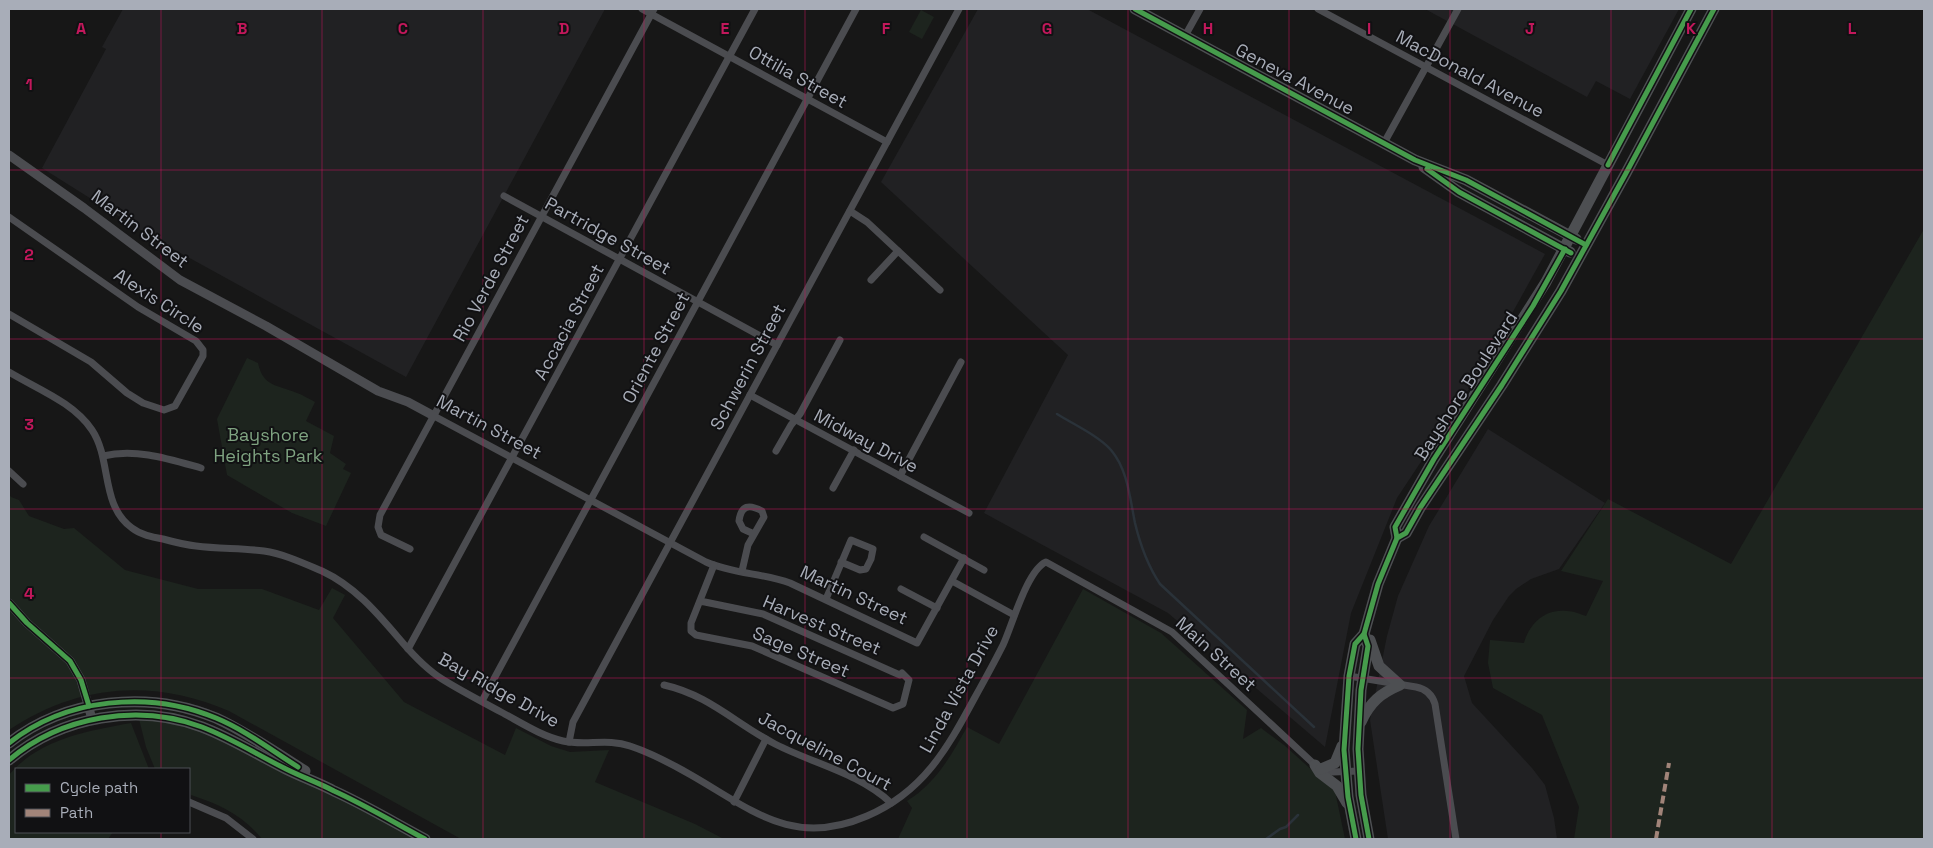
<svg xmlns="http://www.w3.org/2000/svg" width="1933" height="848" font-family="'Space Grotesk',sans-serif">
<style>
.built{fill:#212123}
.green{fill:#1d241e}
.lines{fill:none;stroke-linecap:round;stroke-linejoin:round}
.stream{stroke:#2a3239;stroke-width:2.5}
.minor{stroke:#4b4c50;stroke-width:7}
.tertiary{stroke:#4b4c50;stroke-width:9}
.primary{stroke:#4d4f52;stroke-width:11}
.quiet{stroke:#a18479;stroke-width:4;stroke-dasharray:8 4;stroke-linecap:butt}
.cycleway-casing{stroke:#111113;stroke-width:8}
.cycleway{stroke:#469c4c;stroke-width:5}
.grid{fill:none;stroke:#c2185b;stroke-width:1;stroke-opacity:0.55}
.labels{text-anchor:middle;stroke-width:4;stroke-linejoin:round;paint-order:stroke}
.street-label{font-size:18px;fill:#a8adb8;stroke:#111113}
.park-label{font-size:18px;fill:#7fa381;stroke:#111113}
.grid-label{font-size:16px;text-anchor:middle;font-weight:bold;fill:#c2185b;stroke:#111113;stroke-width:4;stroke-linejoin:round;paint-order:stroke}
</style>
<rect width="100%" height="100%" fill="#171717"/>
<!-- built -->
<g class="built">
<polygon points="123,9 605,9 406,377 155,239 42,168 106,49 102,47"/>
<polygon points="978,9 1087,9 1545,254 1475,380 1397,498 1351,613 1325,747 1168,613 984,513 1068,355 881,182"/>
<polygon points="1425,9 1679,9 1630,99 1596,81 1587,97"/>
<polygon points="1488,429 1605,503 1559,569 1531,579 1516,589 1509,596 1493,620 1464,676 1472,703 1532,768 1545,785 1554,818 1557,839 1388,839 1370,720 1387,636 1398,596 1429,526"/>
</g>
<!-- green -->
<g class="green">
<polygon points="921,10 934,17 922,39 909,32"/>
<path d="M1924,229V839H1574L1579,807L1542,715L1493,688L1488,663L1490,640L1524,643C1529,624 1545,608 1567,611C1573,611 1580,614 1586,616L1603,581L1561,571L1608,499L1731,564Z"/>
<path d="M247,358L258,363C263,387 278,385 297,393C303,395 309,399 315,402L306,421L334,436L330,453L346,464L343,469L351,473L326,526L292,513L227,475L217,419Z"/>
<path d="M9,494L11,497L19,500L29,516L64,529L74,528L125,570L198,589H262L319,610L332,588L345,595L333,618L404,702L505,755L516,728L551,746L570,752L609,750L595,782L695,824L724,839H461L229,711C154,678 77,684 9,730Z"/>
<path d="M1083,589L1161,633L1247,710L1243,739L1261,728L1284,745L1335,791L1345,839H898L912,808L907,801C935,784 951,756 967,727L999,744Z"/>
<path d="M138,715L183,721L425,839H262C244,816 219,804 191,795L189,783V769H155L146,747Z"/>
<path d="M131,723L149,769H16V832H113L108,839H9V775C39,739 87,731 131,723Z"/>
</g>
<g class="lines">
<!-- stream -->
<g class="stream">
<path d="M1057,414C1073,424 1099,436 1111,450C1128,470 1130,499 1135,523C1140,544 1148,566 1160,584L1314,727"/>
<polyline points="1266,839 1280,829 1286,827 1298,815"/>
</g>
<!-- minor -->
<g class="minor">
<polyline points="642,9 887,142"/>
<polyline points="1318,9 1608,165"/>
<polyline points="1185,36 1200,9"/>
<polyline points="1384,143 1458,9"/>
<polyline points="504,196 777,345"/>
<polyline points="850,211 867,222 940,290"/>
<polyline points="9,217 138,307 196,341 203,350 203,356 175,406 164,410 143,403 127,393 91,362 9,314"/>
<polyline points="871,280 898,251"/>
<path d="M9,372C37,389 73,402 92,430C112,460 100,505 132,528C141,535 152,537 163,539C174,542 185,545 196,546C219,549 242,548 264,551C284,554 303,563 322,571C356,587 378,614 402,642C414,656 426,669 442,679C461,691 481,701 501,712C520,722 541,736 563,741C585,746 608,738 630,746C651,753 672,764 691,775C752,810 793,848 867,816C923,792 947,749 974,699C984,681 994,663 1003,645C1012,626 1027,570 1046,562L1172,632L1315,765L1333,772L1359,771"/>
<polyline points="750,395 969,513"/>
<path d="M434,416L706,562C733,574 763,573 790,583L917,643L964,558"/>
<polyline points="776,451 791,425 800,414 840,340"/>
<path d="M103,456C136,448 169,459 201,468"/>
<polyline points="9,471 23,484"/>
<polyline points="900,476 961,362"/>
<polyline points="833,488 854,450"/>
<polyline points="924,537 984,570"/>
<polyline points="410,549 381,535 378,527 380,515 654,9"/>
<path d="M742,571L748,545L764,517L762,511C749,504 741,505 739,521L743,529L754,534"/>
<polyline points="952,581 1014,615"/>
<polyline points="901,589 937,608"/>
<polyline points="826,599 851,540 873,549 871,559 866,569 860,570 841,562"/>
<polyline points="700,601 763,614 893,672 900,675 902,673 909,680 903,704 893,708 752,646 696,635 691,631 691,623 714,565"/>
<polyline points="408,649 755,9"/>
<path d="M1349,676L1416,687C1426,689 1432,694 1435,704L1456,839"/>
<path d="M664,685C709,695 736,724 775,744C814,764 859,773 891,803"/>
<polyline points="482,701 856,9"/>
<polyline points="569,742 573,722 959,9"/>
<polyline points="189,802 226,818 253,839"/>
<polyline points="734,802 766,739"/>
</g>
<!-- tertiary -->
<g class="tertiary">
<polyline points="9,155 84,208 180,280 266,326 378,391 408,402 434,416"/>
<polyline points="9,603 27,623 70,661 81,680 92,719"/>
</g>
<!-- primary -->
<g class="primary">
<polyline points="1135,9 1415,160 1466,180 1576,239"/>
<polyline points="1424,167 1459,192 1570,252"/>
<polyline points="1397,538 1406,533 1420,508 1502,385 1561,291 1625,175 1714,9"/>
<polyline points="1364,634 1368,646 1361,690 1358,749 1361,795 1369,839"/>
<path d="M1361,722C1370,702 1381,693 1400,685L1379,666L1370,640"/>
<path d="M9,743C66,698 149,690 216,718C247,732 276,753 305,771"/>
<path d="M9,760C61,716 138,703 202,727C231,738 258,755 286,769C302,777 319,783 334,791C365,805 395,823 425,839"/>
<polyline points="1315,765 1320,773 1337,786 1347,803"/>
<polyline points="1321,769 1335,763 1342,746"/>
<polyline points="1356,839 1348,797 1344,750 1349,676 1355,644 1364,634 1378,584 1397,538 1395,527 1434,459 1546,282 1691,9"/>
</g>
<!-- quiet -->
<polyline class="quiet" points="1656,839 1669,763"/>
<defs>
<g id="cycleway">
<polyline points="1135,9 1415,160 1466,180 1586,245"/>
<polyline points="1608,165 1691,9"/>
<polyline points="1427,169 1459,192 1571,253"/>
<polyline points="1397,538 1406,533 1420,508 1502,385 1561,291 1625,175 1714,9"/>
<polyline points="9,603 27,623 70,661 81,680 89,706"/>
<polyline points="1364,634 1368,646 1361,690 1358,749 1361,795 1369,839"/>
<path d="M9,743C66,698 149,690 216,718C245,730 271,750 298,767"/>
<path d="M9,760C61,716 138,703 202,727C231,738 258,755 286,769C302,777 319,783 334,791C365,805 395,823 425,839"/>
<polyline points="1356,839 1348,797 1344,750 1349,676 1355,644 1364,634 1378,584 1397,538 1395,527 1434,459 1533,306 1565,249"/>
</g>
</defs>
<!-- cycleway casing -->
<use href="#cycleway" class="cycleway-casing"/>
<!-- cycleway -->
<use href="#cycleway" class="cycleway"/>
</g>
<!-- grid -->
<path class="grid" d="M161,9V769M322,9V839M483,9V839M644,9V839M805,9V839M967,9V839M1128,9V839M1289,9V839M1450,9V839M1611,9V839M1772,9V839M9,170H1924M9,339H1924M9,509H1924M9,678H1924M161,832V839"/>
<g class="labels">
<!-- street labels -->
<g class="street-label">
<text transform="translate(1470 74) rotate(28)" y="6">MacDonald Avenue</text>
<text transform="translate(798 77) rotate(29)" y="6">Ottilia Street</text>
<text transform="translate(1295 79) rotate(28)" y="6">Geneva Avenue</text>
<text transform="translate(140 229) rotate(37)" y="6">Martin Street</text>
<text transform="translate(608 236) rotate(29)" y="6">Partridge Street</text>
<text transform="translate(491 278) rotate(-62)" y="6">Rio Verde Street</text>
<text transform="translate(159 301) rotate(33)" y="6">Alexis Circle</text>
<text transform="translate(569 322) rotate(-62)" y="6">Accacia Street</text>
<text transform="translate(656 348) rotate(-62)" y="6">Oriente Street</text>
<text transform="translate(748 367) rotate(-62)" y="6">Schwerin Street</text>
<text transform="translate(1466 386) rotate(-57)" y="6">Bayshore Boulevard</text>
<text transform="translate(489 427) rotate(28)" y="6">Martin Street</text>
<text transform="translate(866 441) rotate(28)" y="6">Midway Drive</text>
<text transform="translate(854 595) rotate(25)" y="6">Martin Street</text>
<text transform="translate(822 625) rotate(23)" y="6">Harvest Street</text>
<text transform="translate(801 652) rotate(23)" y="6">Sage Street</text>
<text transform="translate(1216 654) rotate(42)" y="6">Main Street</text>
<text transform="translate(959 689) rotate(-61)" y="6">Linda Vista Drive</text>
<text transform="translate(499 690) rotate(29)" y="6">Bay Ridge Drive</text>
<text transform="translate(825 751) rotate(28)" y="6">Jacqueline Court</text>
</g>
<!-- park labels -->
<g class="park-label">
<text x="268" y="441">Bayshore<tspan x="268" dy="21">Heights Park</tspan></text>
</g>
</g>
<g class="grid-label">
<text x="81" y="34">A</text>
<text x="242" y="34">B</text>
<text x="403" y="34">C</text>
<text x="564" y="34">D</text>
<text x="725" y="34">E</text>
<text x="886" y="34">F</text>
<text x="1047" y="34">G</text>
<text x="1208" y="34">H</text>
<text x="1369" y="34">I</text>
<text x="1530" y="34">J</text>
<text x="1691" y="34">K</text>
<text x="1852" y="34">L</text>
<text x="29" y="90">1</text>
<text x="29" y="260">2</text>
<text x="29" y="430">3</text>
<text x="29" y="599">4</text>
</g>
<!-- border -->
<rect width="1933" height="848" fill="none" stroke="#a8adb8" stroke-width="20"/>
<!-- legend -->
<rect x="15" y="768" width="175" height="65" fill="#111113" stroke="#4d4f55"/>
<rect x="25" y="784" width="25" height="8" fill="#469c4c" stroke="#4d4f55"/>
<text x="60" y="793" font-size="15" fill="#a8adb8">Cycle path</text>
<rect x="25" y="809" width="25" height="8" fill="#a18479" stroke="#4d4f55"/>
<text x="60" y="818" font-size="15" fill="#a8adb8">Path</text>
</svg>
